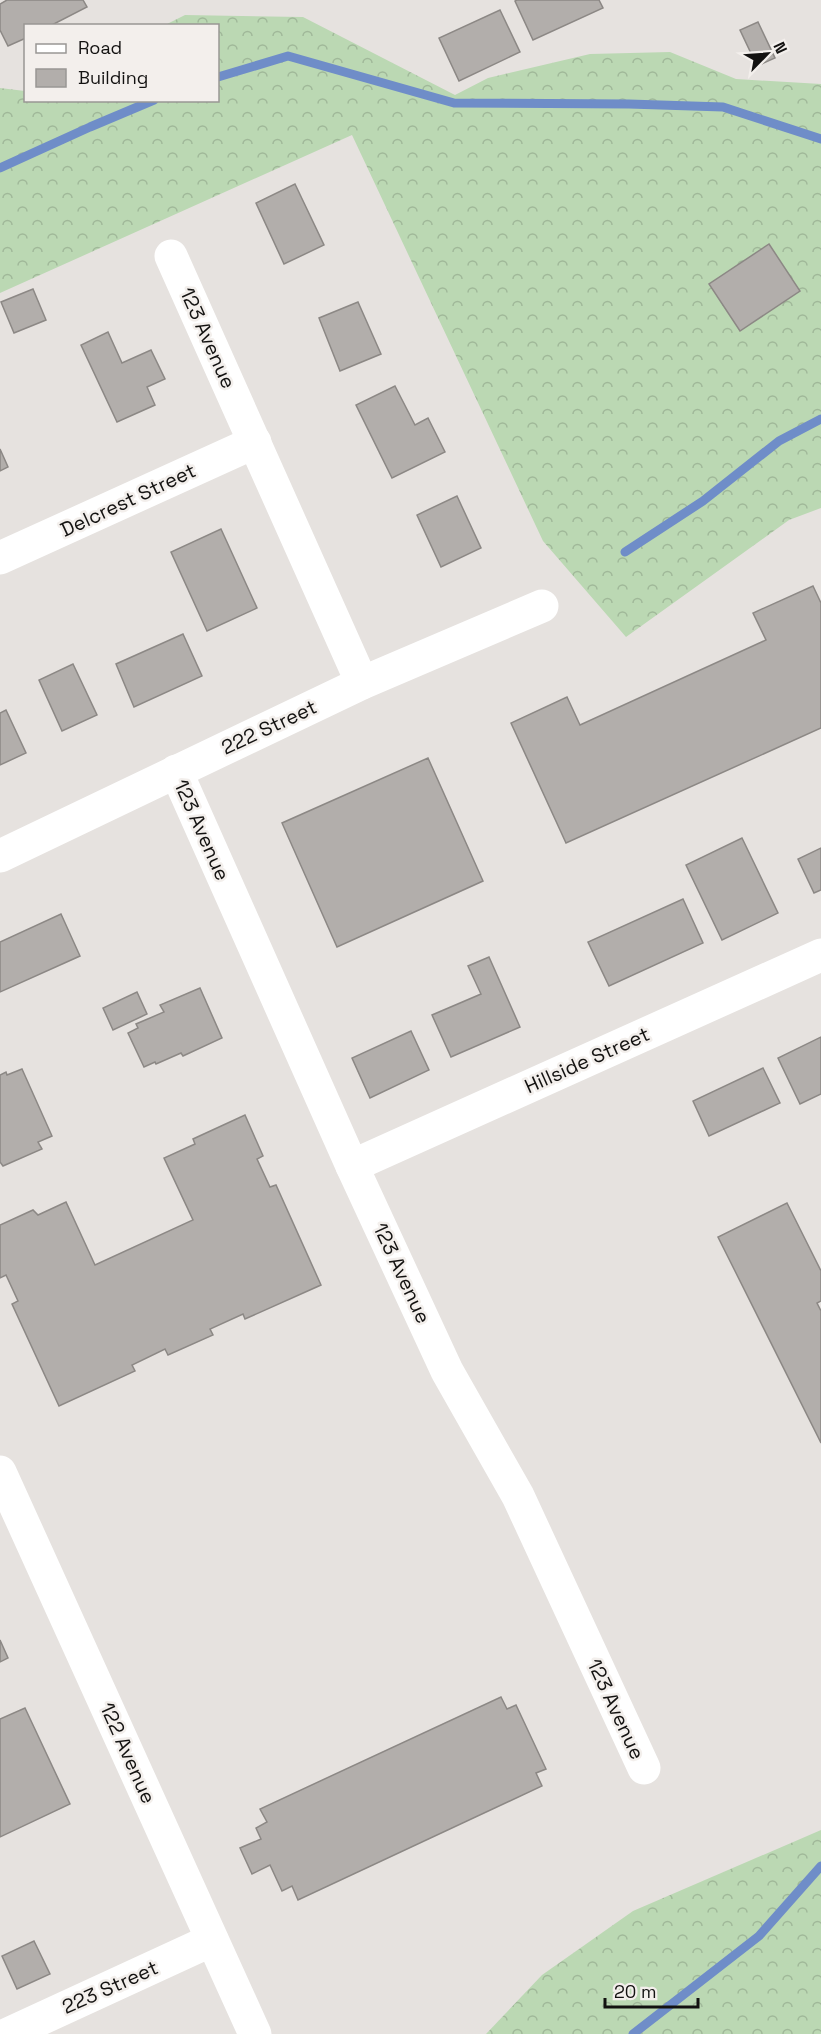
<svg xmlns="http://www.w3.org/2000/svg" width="821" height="2034" font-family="'Space Grotesk',sans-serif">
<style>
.forest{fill:url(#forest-crowns)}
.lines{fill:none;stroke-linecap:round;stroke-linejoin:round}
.stream{stroke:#6f8dc8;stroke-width:9}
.building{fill:#b2aeab;stroke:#8c8885;stroke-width:1.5}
.minor{stroke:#fff;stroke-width:33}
.tertiary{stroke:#fff;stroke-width:33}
.labels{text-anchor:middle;stroke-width:5;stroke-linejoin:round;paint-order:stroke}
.street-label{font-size:20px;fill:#131211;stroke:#f3efec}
</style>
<defs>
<pattern id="forest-crowns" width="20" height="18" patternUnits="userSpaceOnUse" patternTransform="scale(1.5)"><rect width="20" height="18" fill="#bbd8b3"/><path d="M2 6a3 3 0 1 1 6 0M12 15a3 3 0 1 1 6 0" fill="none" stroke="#a0b899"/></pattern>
</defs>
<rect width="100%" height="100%" fill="#e6e2df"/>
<!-- forest -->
<g class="forest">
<polygon points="185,15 303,17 455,95 488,78 590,54 670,52 736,79 821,84 821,508 789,520 626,637 543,541 352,135 0,293 0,88 25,91 26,100 218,100 218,26 165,25"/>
<polygon points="821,1830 821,2034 486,2034 542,1975 633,1911"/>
</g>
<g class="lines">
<!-- stream -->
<g class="stream">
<polyline points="218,77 288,56 454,103 629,104 723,107 821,139"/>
<polyline points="0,168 90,127 154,100"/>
<polyline points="625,552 703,501 779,441 821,419"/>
<polyline points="633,2034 759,1936 821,1866"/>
</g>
</g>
<!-- building -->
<g class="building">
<polygon points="7,0 83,0 87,7 50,26 26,26 26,38 8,46 0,30 0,4"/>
<polygon points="517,0 599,0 603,8 533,40 515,1"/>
<polygon points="500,10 520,52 459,81 439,38"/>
<polygon points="758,22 775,58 757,66 740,30"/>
<polygon points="295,184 324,245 284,264 256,203"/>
<polygon points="769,244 800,291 740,331 709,284"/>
<polygon points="33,289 46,320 14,333 1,302"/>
<polygon points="358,302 381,354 340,371 319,318"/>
<polygon points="108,332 122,363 151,350 165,379 147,387 155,405 117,422 81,345"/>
<polygon points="395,386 415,425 428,418 445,452 392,478 356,405"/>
<polygon points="0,449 8,467 0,471"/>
<polygon points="457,496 481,548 441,567 417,515"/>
<polygon points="221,529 257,608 207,631 171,552"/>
<polygon points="813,586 821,603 821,728 566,843 511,723 567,697 580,725 766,640 753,613"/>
<polygon points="183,634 202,676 134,707 116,664"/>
<polygon points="73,664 97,715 62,731 39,680"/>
<polygon points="6,710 26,753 0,765 0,713"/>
<polygon points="428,758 483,881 337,947 282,823"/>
<polygon points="742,838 778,913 722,940 686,865"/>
<polygon points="821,848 821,890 814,893 798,859"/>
<polygon points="683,899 703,943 609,986 588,942"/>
<polygon points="61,914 80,956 0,992 0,942"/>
<polygon points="489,957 520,1027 451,1057 432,1015 481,994 468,966"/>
<polygon points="200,988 222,1038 183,1056 181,1053 156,1064 155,1062 144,1067 128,1033 138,1028 136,1024 164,1012 160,1005"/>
<polygon points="137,992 147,1014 113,1030 103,1008"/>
<polygon points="411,1031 429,1070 370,1098 352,1058"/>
<polygon points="821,1037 821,1094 800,1104 778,1058"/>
<polygon points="763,1068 780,1103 709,1136 693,1101"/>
<polygon points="22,1069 52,1136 38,1142 42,1149 3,1166 0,1162 0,1075 6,1072 7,1075"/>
<polygon points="245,1115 263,1156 257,1159 270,1187 276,1185 321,1285 245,1319 243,1314 210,1329 213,1335 168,1355 165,1349 132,1365 135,1371 59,1406 12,1304 18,1301 6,1275 0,1278 0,1225 33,1210 38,1215 66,1202 95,1265 193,1220 164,1158 195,1144 193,1139"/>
<polygon points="787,1203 821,1271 821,1301 817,1303 821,1311 821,1443 718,1237"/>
<polygon points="0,1640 8,1658 0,1662"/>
<polygon points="501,1697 507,1709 516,1705 546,1769 536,1773 542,1786 298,1900 292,1886 282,1891 270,1865 252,1874 240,1848 261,1839 256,1828 267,1822 260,1809"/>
<polygon points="25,1708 70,1804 0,1837 0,1719"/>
<polygon points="34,1941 50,1974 17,1989 2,1956"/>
</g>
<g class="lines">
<!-- minor -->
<g class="minor">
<polyline points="171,256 362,683"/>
<polyline points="0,558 255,442"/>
<polyline points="176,771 352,1166 447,1371 518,1496 644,1768"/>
<polyline points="0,856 362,683 542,606"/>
<polyline points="352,1166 821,955"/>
<polyline points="8,2034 212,1940"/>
</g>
<!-- tertiary -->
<polyline class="tertiary" points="0,1472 255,2034"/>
</g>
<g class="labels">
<!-- street labels -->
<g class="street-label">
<text transform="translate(208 338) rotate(66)" y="7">123 Avenue</text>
<text transform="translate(128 500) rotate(-25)" y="7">Delcrest Street</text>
<text transform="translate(269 727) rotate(-25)" y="7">222 Street</text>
<text transform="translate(202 830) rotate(66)" y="7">123 Avenue</text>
<text transform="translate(587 1060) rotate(-24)" y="7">Hillside Street</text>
<text transform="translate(402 1273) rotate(65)" y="7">123 Avenue</text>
<text transform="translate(616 1709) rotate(65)" y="7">123 Avenue</text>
<text transform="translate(128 1753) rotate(66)" y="7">122 Avenue</text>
<text transform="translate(110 1987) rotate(-24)" y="7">223 Street</text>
</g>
</g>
<!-- legend -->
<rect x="24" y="24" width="195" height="78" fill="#f3efec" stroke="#999794" stroke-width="1.5"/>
<rect x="36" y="44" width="30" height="9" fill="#ffffff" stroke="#999794" stroke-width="1.5"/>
<text x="78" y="54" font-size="18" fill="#131211">Road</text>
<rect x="36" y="69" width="30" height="18" fill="#b2aeab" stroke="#999794" stroke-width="1.5"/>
<text x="78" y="84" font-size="18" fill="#131211">Building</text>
<!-- north arrow -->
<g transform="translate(767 54) rotate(65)" stroke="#f3efec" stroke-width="4.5" paint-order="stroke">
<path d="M0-4.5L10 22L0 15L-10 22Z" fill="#131211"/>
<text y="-9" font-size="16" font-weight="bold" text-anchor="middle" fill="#131211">N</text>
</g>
<!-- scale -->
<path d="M605 1998v9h93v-9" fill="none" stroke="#131211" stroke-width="3"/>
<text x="614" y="1998" font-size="18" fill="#131211" stroke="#f3efec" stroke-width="4.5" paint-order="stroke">20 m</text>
</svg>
